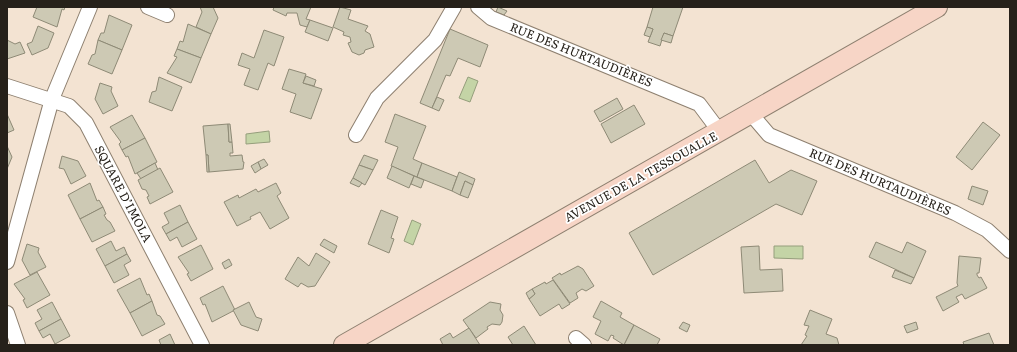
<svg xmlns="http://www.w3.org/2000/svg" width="1017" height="352" font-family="Literata,serif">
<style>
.water{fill:#c4d4a6;stroke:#959e7c}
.building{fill:#cdc9b4;stroke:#8e8a76}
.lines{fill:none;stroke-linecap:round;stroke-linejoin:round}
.street-casing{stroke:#8e8070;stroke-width:16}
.secondary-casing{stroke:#8e8070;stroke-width:22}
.street{stroke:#fff;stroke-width:14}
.secondary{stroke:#f7d5c6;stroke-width:20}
.labels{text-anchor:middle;stroke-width:3.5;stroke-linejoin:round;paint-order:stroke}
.street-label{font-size:12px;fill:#26211a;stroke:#fff}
</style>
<rect width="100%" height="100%" fill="#f3e3d2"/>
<!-- water -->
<g class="water">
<polygon points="468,77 478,81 470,102 459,98"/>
<polygon points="269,131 270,142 246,144 246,134"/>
<polygon points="412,220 421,224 413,245 404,241"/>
<polygon points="774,246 803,246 803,259 774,258"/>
</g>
<!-- building -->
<g class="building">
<polygon points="37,7 65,7 64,10 62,9 57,27 33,17"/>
<polygon points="200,7 213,7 218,18 211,34 196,27 202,12"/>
<polygon points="274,7 311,7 306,19 310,20 307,27 300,25 297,13 287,13 286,16 273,10"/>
<polygon points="340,7 351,10 348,19 368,26 365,31 370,34 374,47 365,50 364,53 359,55 352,52 348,43 351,42 350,37 343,35 344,32 333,27"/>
<polygon points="498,7 507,11 504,15 496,12"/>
<polygon points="653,7 683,7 673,36 664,33 660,46 648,42 653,29 647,27"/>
<polygon points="109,15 132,25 122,50 98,40 101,33 104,33"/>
<polygon points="310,20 333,28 328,41 305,32"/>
<polygon points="188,24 211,34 201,58 177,49 180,41 183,42"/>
<polygon points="38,26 54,33 48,48 32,55 27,44 32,42"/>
<polygon points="647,27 653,29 650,37 644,35"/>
<polygon points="450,29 488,45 480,67 458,58 450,76 446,75 432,108 420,103"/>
<polygon points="264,30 284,37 274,66 268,63 258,90 244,85 250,69 238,65 242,53 254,58"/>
<polygon points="664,33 673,36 671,43 661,40"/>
<polygon points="7,40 15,44 20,42 25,53 7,59"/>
<polygon points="98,40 122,50 112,74 88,64 92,55 95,54"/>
<polygon points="177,49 201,58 191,83 167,73 177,57 174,56"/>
<polygon points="289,69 306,74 303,83 322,89 311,119 290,112 296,94 282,89"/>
<polygon points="306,76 316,80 314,86 303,83"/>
<polygon points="159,77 182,87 172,111 149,102 152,92 156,91"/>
<polygon points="100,83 112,87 111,91 118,106 103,114 95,99"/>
<polygon points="437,97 444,100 439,111 432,108"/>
<polygon points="617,98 623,109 600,122 594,111"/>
<polygon points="634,105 645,124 611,143 601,124"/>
<polygon points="7,114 14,130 7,133"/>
<polygon points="395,114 426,126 413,159 422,163 417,177 391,166 398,147 385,142"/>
<polygon points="132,115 145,138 122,150 119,144 121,142 110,127"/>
<polygon points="983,122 1000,135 972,170 956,157"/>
<polygon points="228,124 229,142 232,142 233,153 230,153 230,156 242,155 243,162 244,162 243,169 209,172 208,155 206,155 203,126"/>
<polygon points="228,124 230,124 232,142 229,142"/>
<polygon points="145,138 157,162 135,174 128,156 126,157 122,150"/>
<polygon points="7,146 12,157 7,169"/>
<polygon points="206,155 208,155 209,172 207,172"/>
<polygon points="364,155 378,160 373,170 359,165"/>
<polygon points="62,156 78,161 86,176 71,184 64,169 59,168"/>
<polygon points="264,159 268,165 261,169 258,162"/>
<polygon points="755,160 769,183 791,170 817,181 802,215 776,204 653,275 629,233"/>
<polygon points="258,162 261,169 255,173 251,166"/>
<polygon points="155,163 158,170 141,179 137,173"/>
<polygon points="422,163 457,177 452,191 417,177"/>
<polygon points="359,165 373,170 365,185 353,178"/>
<polygon points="392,166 414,176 409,188 387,178"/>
<polygon points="160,168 173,192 150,204 147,197 149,196 146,190 142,189 138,180"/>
<polygon points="459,172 475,179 473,185 465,181 460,195 452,191"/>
<polygon points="414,176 424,180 421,188 411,184"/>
<polygon points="353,178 362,183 359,187 350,183"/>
<polygon points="465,181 473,185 468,198 460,195"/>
<polygon points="90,183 97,201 99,200 103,207 80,219 68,195"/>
<polygon points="276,183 281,193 277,196 289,218 270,229 260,212 250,217 251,219 237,226 224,202 238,195 239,198 256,189 258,192"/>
<polygon points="972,186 988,191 983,205 968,199"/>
<polygon points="180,205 188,222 166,234 162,227 169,223 164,213"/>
<polygon points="103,207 106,214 104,215 107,220 110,222 115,231 92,242 80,219"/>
<polygon points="381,210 398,217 391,238 394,239 389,253 368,244"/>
<polygon points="188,222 197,239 182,247 177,237 170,241 166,234"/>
<polygon points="324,239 337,246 334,253 320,245"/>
<polygon points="111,241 116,251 124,247 127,254 105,266 96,249"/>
<polygon points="876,242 902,253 907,242 926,251 914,278 869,257"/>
<polygon points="27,244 39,248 38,252 46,267 30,275 22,260"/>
<polygon points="201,245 213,269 191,281 187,274 189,273 178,257"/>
<polygon points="759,246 760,270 782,269 783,291 744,293 741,247"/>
<polygon points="316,253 330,262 315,286 308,287 301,283 298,287 285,279 298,257 309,266"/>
<polygon points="127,254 131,261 124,265 129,275 114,283 105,266"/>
<polygon points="959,256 981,258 979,273 977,273 977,275 979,278 981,277 987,288 965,299 962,294 956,297 959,302 943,311 936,297 958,286 957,283"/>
<polygon points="229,259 232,265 225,269 222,263"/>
<polygon points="578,266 583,269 594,286 586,291 582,289 576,293 578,298 570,303 552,278 560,273 561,275"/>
<polygon points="895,270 914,278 911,284 892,277"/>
<polygon points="37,272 50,295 27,308 23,300 25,299 14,284"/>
<polygon points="140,278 147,295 149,294 152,301 130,313 117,290"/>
<polygon points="553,280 570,304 562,309 559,304 540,316 529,299 535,294 532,289 545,282 546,284"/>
<polygon points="223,286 235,310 212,322 205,304 203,305 200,298"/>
<polygon points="532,289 535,294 529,299 526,293"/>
<polygon points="152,301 157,315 160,316 165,324 142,336 130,313"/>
<polygon points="601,301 622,313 620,317 634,325 624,345 613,338 614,336 611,335 608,341 595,334 601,321 593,317"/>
<polygon points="52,302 61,319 39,331 35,323 42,319 37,310"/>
<polygon points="249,302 256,317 262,319 258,331 241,325 233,310"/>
<polygon points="490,302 501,304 500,310 503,315 502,322 500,325 492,324 487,327 488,329 476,338 463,320"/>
<polygon points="810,310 832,319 826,334 837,338 839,345 801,345 807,336 805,335 809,326 804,325"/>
<polygon points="61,319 70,336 55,344 50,334 43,338 39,331"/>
<polygon points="683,322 690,325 687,332 679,328"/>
<polygon points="916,322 918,329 907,333 904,326"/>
<polygon points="634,325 660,339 657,345 624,345"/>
<polygon points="524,326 536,345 513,345 508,337"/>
<polygon points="469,328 480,345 443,345 440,339 450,333 453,338"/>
<polygon points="989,333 994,345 964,345 963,342"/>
<polygon points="170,334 175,345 161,345 159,340"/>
</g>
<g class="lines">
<defs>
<g id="street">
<polyline points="148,7 167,15"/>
<polyline points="478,7 491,18 699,104 720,132"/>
<polyline points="7,86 69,106 86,123 202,345"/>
<polyline points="751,114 769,135 955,213 987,230 1010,251"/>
<polyline points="356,135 377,98 435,40 454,7"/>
<polyline points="7,262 52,99 90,7"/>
<polyline points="7,313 18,345"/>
<polyline points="576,338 584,345"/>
</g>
<polyline id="secondary" points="344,345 937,7"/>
</defs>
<!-- street casing -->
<use href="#street" class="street-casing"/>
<!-- secondary casing -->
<use href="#secondary" class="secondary-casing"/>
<!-- street -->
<use href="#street" class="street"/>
<!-- secondary -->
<use href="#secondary" class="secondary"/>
</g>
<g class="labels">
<!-- street labels -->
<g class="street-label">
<text transform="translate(581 55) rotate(22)" y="4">RUE DES HURTAUDIÈRES</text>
<text transform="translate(641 177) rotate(-29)" y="4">AVENUE DE LA TESSOUALLE</text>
<text transform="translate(880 182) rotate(23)" y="4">RUE DES HURTAUDIÈRES</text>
<text transform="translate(123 194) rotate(62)" y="4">SQUARE D’IMOLA</text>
</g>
</g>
<!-- border -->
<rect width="1017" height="352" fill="none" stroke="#26211a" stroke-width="16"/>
</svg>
